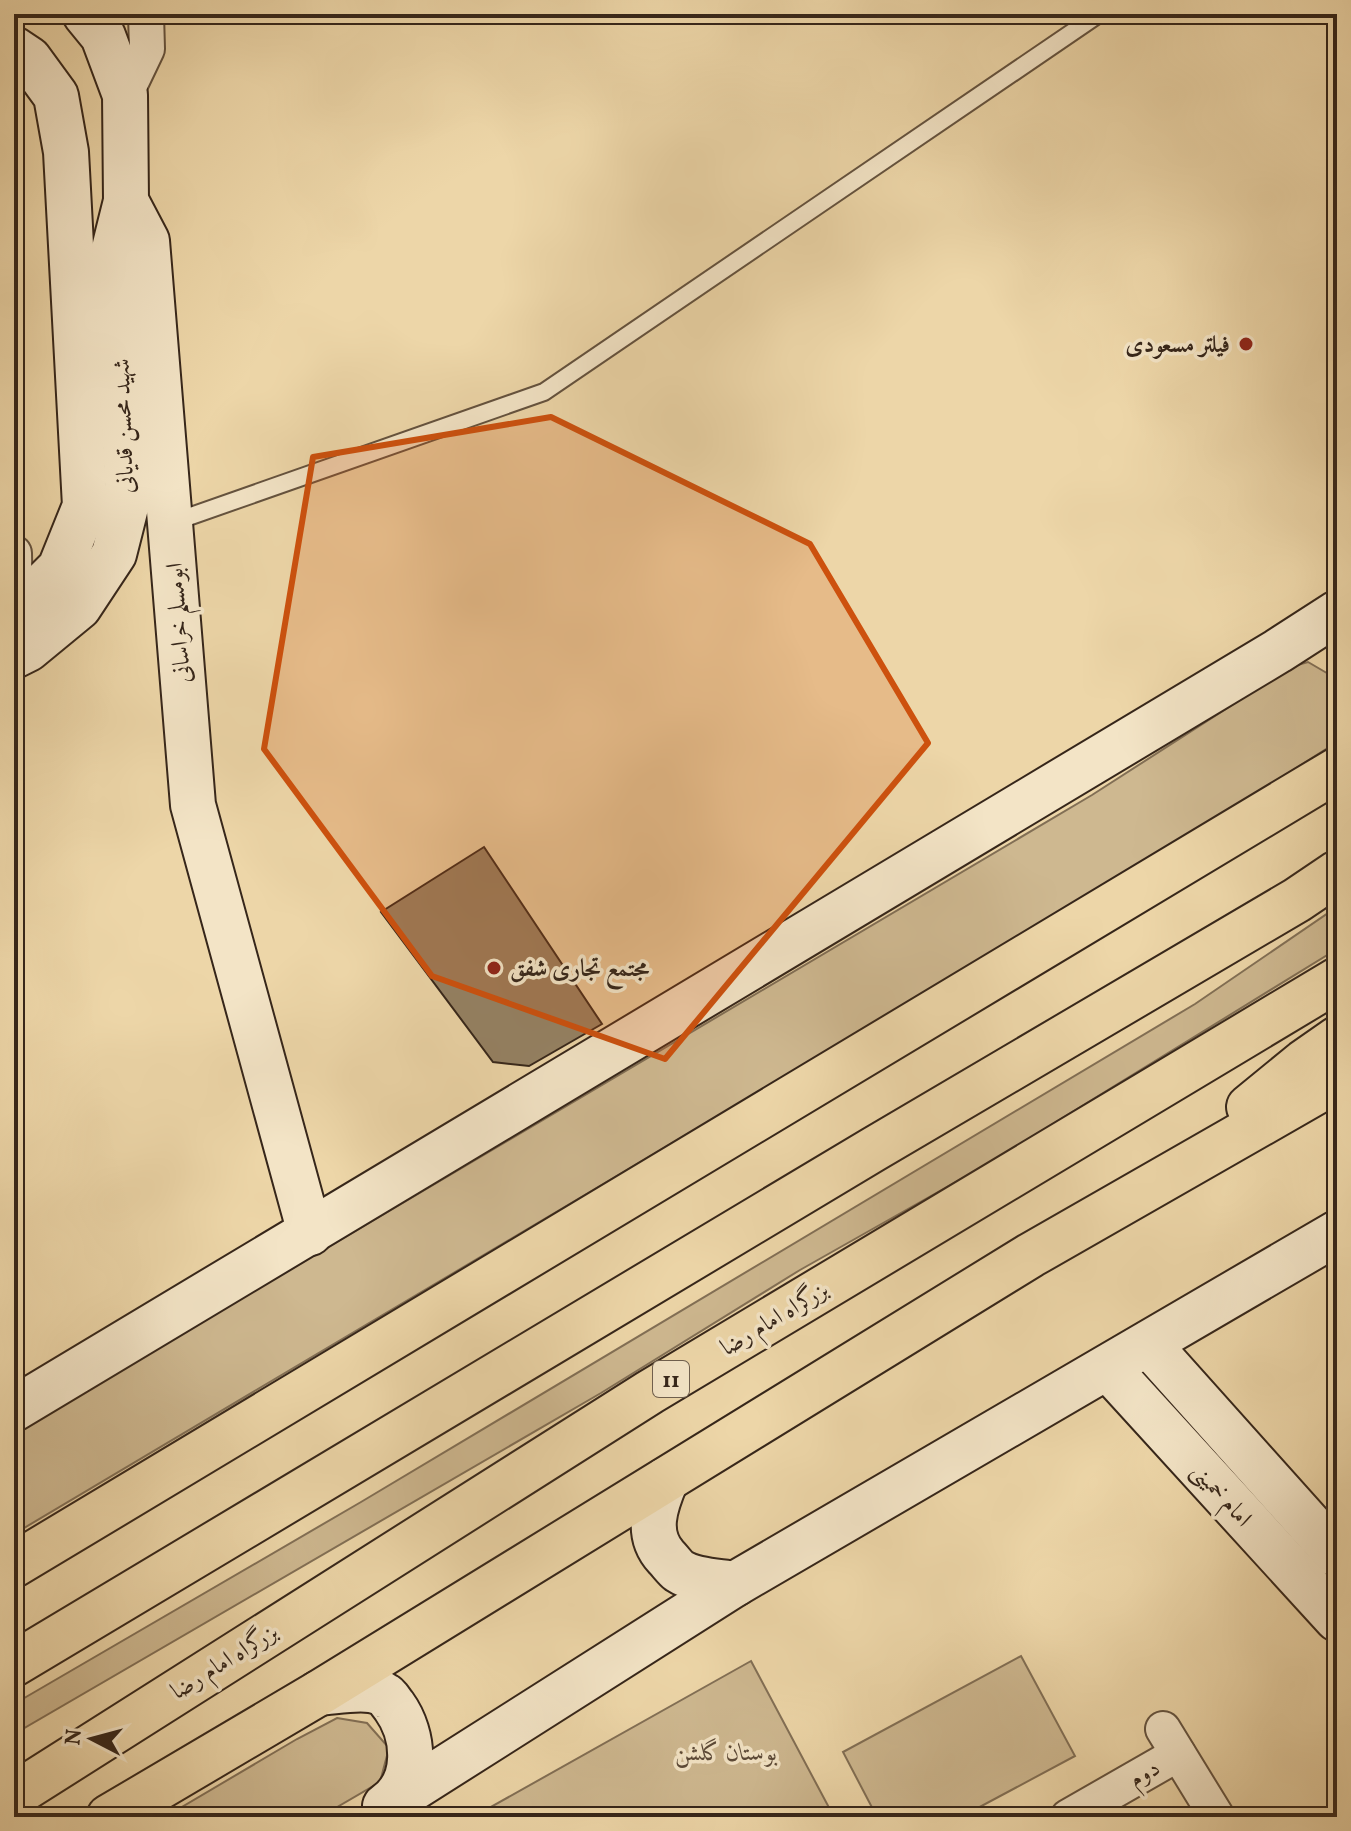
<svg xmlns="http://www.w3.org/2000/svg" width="1351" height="1831" font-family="Vollkorn,Amiri,serif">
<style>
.green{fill:#ceb890;stroke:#826f55;stroke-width:2}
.building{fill:#958264;stroke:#36261a;stroke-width:2}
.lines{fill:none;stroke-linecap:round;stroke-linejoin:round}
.lane-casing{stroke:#64523e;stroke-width:20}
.street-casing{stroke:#64523e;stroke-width:38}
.secondary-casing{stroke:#36261a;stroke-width:48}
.highway-casing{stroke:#36261a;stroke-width:48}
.lane{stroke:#f3e4c6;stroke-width:16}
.street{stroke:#f3e4c6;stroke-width:34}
.secondary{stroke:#f3e4c6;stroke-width:44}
.highway{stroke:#edd6a8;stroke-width:44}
.marked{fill:#cd510e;fill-opacity:0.2;stroke:#cd510e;stroke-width:6;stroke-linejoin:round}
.poi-dot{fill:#8f2418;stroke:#f3e4c6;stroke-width:3}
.labels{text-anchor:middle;stroke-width:7;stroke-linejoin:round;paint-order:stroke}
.shield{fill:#f3e4c6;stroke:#6f5f4e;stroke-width:2}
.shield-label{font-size:22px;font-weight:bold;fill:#36261a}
.poi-label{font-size:24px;font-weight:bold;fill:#36261a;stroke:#f3e4c6;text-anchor:end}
.street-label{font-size:24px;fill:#36261a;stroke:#f3e4c6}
.park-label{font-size:24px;font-style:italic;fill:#5c4a38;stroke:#f3e4c6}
</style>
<rect width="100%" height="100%" fill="#edd6a8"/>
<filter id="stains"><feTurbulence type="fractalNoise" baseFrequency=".0025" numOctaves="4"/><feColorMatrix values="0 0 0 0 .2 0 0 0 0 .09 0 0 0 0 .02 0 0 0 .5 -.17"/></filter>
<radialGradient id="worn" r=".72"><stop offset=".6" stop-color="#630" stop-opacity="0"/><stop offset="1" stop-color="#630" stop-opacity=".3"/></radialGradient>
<!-- green -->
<g class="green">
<polygon points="1308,662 1337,679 1337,742 1196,832 14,1534 14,1433 1092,795 1291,667"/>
<polygon points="1337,907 1337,949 991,1162 800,1270 601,1393 14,1734 14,1704 361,1502 1195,1004"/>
<polygon points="1021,1656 1075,1756 961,1817 877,1817 843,1752"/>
<polygon points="751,1661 834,1817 473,1817"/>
<polygon points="337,1718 367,1723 389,1748 380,1782 320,1817 165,1817 297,1739"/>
</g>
<!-- building -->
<polygon class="building" points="484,847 602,1024 529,1066 493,1062 381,912"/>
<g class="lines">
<defs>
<polyline id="lane" points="171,523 544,392 1099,14"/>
<g id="street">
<polyline points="125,95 147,49 146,14"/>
<polyline points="14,553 15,613"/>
<polyline points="1163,1729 1217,1817"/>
<polyline points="1068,1817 1178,1754"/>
</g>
<g id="secondary">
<polyline points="85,14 103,36 125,95 126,201 147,241 193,805 310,1233"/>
<polyline points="14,49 29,59 56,96 66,152 85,506 60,568 14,614"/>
<polyline points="14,656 28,649 79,607 114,554 128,499 114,249 126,201"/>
<polyline points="1149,1345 1337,1555"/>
<polyline points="1108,1368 1337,1619"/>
<polyline points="14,1409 1278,651 1337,613"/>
<path d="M666,1480C655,1506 645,1534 666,1557C670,1561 675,1568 679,1571C694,1581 718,1581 735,1584"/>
<path d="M319,1693C338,1692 370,1684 386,1696C387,1696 393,1705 394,1706C415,1735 419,1783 385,1806"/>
<polyline points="390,1803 735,1584 1337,1233"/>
</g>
<g id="highway">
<polyline points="1249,1107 1304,1062 1337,1039"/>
<polyline points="14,1565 1337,770"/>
<polyline points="14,1664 874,1149 1297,900 1337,873"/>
<polyline points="14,1795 650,1392 1337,980"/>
<polyline points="109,1817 319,1693 1031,1255 1337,1080"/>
</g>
</defs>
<!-- lane casing -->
<use href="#lane" class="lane-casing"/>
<!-- street casing -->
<use href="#street" class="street-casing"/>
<!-- secondary casing -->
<use href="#secondary" class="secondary-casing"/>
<!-- highway casing -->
<use href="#highway" class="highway-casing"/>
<!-- lane -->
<use href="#lane" class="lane"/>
<!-- street -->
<use href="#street" class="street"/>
<!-- secondary -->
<use href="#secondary" class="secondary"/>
<!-- highway -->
<use href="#highway" class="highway"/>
</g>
<!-- marked area -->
<path class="marked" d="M551,417L810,544L928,743L665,1059L432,976L264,749L313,457Z"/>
<!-- markers -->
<g class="poi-dot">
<circle cx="1246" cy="344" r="8"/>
<circle cx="494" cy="968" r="8"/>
</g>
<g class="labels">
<!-- shield labels -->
<rect class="shield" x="653" y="1361" width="36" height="36" rx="6"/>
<g class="shield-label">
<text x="671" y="1387">11</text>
</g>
<!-- poi labels -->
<g class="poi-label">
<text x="1230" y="352">فیلتر مسعودی</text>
<text x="510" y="976" text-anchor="start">مجتمع تجاری شفق</text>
</g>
<!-- street labels -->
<g class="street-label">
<text transform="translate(123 426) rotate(-92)" y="8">شهید محسن قدیانی</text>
<text transform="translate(178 623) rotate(-94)" y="8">ابومسلم خراسانی</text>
<text transform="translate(774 1318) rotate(-31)" y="8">بزرگراه امام رضا</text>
<text transform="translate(1222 1494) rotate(48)" y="8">امام خمینی</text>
<text transform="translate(224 1661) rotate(-32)" y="8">بزرگراه امام رضا</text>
<text transform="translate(1144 1773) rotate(-30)" y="8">دوم</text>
</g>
<!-- park labels -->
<g class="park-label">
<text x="726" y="1760">بوستان گلشن</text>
</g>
</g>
<!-- margin -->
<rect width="1351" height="1831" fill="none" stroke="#edd6a8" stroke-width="48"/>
<rect x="16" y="16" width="1319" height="1799" fill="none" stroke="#36261a" stroke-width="4"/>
<rect x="24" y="24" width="1303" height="1783" fill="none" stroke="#36261a" stroke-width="2"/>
<!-- north arrow -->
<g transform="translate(92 1739) rotate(276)" stroke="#f3e4c6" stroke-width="6" paint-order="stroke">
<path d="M0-6L14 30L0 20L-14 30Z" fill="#36261a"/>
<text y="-12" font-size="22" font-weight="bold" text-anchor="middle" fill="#36261a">N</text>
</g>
<rect width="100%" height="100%" filter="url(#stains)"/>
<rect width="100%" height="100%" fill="url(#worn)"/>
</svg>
